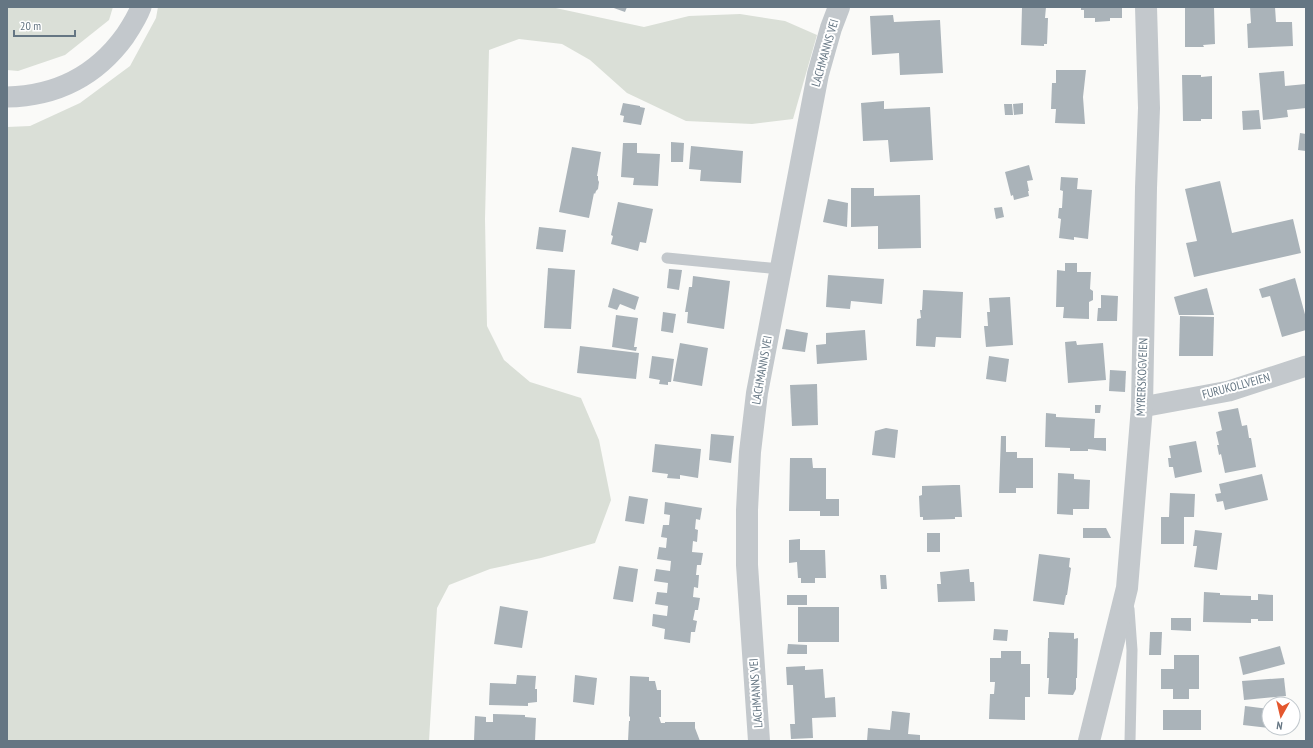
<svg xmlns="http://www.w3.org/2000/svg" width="1313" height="748" font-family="'PT Sans Narrow',sans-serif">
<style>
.green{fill:#dadfd7}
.building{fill:#aab3b9}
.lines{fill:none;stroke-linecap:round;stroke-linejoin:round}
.service{stroke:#c3c8cc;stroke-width:11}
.minor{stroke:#c3c8cc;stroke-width:21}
.tertiary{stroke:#c3c8cc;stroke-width:22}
.labels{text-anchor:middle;stroke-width:4;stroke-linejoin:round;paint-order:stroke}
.street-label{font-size:12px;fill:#657683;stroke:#fff}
</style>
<rect width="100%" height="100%" fill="#fafaf8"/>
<!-- green -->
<g class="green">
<polygon points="7,7 113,7 109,20 65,55 18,71 7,70"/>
<polygon points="158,7 551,7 644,27 689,16 740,14 785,21 817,35 793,119 752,124 686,121 627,93 590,60 562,44 519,39 489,50 485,219 487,326 504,360 530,382 581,398 599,440 611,500 595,543 541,558 490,569 449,585 437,608 429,741 7,741 7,127 30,126 80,103 130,66 156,18"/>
</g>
<!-- building -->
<g class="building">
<polygon points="611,7 627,7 625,12"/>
<polygon points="1022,7 1046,7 1045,18 1048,18 1047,44 1044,44 1044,46 1021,45"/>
<polygon points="1081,7 1122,7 1122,18 1110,18 1110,21 1095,22 1095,18 1084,18 1084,10 1081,10"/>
<polygon points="1185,7 1214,7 1215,44 1203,45 1204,47 1185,47"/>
<polygon points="1250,7 1275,7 1276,22 1292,22 1293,46 1248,48 1247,24 1251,23"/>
<polygon points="893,15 894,22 940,20 943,73 900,75 899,53 872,55 870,16"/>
<polygon points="1056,70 1086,70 1083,97 1085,124 1055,123 1056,109 1051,109 1052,83 1056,83"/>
<polygon points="1284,71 1285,86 1306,84 1306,108 1287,110 1288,117 1263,120 1259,73"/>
<polygon points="1182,75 1201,75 1201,77 1212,76 1212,119 1201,119 1201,121 1183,121"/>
<polygon points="884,101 884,109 930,107 933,160 890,162 888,140 863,141 861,103"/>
<polygon points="623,103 640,106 640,107 645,108 641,125 623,122 624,116 620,115"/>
<polygon points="1023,103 1023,114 1014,115 1013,104"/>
<polygon points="1004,104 1012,104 1013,115 1005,115"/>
<polygon points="1259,110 1261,129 1243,130 1242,111"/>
<polygon points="1300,133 1306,134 1306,151 1298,150"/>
<polygon points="671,142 684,143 683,162 671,162"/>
<polygon points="623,143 637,143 637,153 660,154 658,186 633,185 634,178 621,177"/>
<polygon points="691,146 743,151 741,183 700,181 701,170 689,169"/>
<polygon points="572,147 601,152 597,176 598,176 598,180 599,182 598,189 596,191 595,194 594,193 589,218 559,212"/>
<polygon points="1029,165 1033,180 1027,181 1029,191 1028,191 1029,196 1014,200 1013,195 1011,196 1005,172"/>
<polygon points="1061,177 1078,178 1077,189 1092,190 1088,239 1074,237 1074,240 1059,238 1061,219 1058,218 1059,208 1062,208 1063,191 1060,190"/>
<polygon points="1220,181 1232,233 1293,219 1301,253 1194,277 1186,243 1197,241 1185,189"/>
<polygon points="851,188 874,188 874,196 920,195 921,248 878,249 878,226 851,227"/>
<polygon points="828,199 848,203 847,227 823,222"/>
<polygon points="618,202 653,209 646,243 640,242 638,251 611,244 613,236 611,235"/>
<polygon points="1002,207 1004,217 996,219 994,208"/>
<polygon points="539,227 566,230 563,252 536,249"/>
<polygon points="1065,263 1077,263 1077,272 1091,272 1090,289 1093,291 1093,300 1089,302 1089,319 1063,318 1064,307 1056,307 1057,270 1065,271"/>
<polygon points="548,268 575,270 571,329 544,328"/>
<polygon points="669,269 682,270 679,290 667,288"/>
<polygon points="828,275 884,279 882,304 851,301 850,309 826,307"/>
<polygon points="693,276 730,281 724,329 687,323 688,312 685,312 687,300 689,287 692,287"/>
<polygon points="1295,278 1306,318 1306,330 1282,337 1270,296 1262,298 1259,289"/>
<polygon points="613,288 639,297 635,310 620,304 617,310 608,307"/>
<polygon points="1207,288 1214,315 1179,315 1174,297"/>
<polygon points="923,290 963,292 961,338 936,337 935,347 916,346 917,319 921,318 920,310 922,310"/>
<polygon points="1101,295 1118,296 1117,321 1097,321 1098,308 1101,308"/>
<polygon points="1010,297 1013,345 986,347 984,326 988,326 987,312 990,312 989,298"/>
<polygon points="663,312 676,314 673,333 661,331"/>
<polygon points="616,315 638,318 634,347 637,347 636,351 612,347"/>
<polygon points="1180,316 1214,317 1213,356 1179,356"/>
<polygon points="786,329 808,333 805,352 782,349"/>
<polygon points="865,330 867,360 817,364 816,345 826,344 826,333"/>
<polygon points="1076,341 1077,345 1103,343 1106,380 1068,383 1065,342"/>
<polygon points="680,343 708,348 702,386 673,381"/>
<polygon points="580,346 639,353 636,379 577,373"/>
<polygon points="652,356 674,359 671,382 668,382 668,385 659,384 660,380 649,378"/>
<polygon points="989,356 1009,359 1006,382 986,379"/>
<polygon points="1110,370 1126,371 1125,392 1109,391"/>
<polygon points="817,384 818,425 792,426 790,385"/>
<polygon points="1095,405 1101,405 1100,413 1095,413"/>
<polygon points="1238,408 1242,426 1247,425 1249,438 1251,438 1256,467 1225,473 1221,454 1219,455 1217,445 1219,445 1216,432 1222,430 1218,412"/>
<polygon points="1046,413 1056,414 1056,417 1095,419 1094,438 1106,438 1106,451 1088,449 1088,451 1070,451 1070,448 1045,447"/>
<polygon points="886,428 898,430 895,458 872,455 875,431"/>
<polygon points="711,434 734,436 731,463 709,460"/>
<polygon points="1001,436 1006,436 1006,452 1017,452 1017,458 1033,458 1033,488 1016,488 1016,493 999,493"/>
<polygon points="1196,441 1202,472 1175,478 1173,467 1169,467 1168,458 1171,458 1169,446"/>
<polygon points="655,444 701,449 698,478 680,475 680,479 667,478 668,474 652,472"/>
<polygon points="790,458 812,458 813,468 826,468 826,499 839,499 839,516 820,516 820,511 789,511"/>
<polygon points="1058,473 1074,474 1074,479 1090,480 1089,509 1073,509 1073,515 1057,514"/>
<polygon points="1262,474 1268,500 1225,510 1223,501 1217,502 1215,494 1221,493 1219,484"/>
<polygon points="953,485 960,485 962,517 955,517 955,519 923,520 923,517 920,517 919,496 922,495 922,486"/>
<polygon points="1170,493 1195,494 1194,517 1184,517 1184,544 1161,544 1161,517 1169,517"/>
<polygon points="629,496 648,499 644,524 625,521"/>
<polygon points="665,502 702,508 700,520 696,519 695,529 698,530 697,542 693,541 692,552 703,553 701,565 697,565 696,575 699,575 698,588 694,587 693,597 700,598 698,610 695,610 693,620 697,621 695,632 691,632 690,643 664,639 665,629 652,626 653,614 667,616 668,606 655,604 657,592 667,593 668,583 654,581 656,569 670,571 671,561 657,559 659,547 666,548 667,538 661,537 663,525 669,525 670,515 664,514"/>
<polygon points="1083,528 1106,528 1111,538 1083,538"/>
<polygon points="1195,530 1222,533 1217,570 1194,567 1197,546 1193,546"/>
<rect x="927" y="533" width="13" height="19"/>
<polygon points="800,539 800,550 825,550 826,578 815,578 815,583 801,583 801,578 798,578 797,562 789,563 789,540"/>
<polygon points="1039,554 1070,558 1069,567 1071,568 1067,595 1066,595 1064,605 1033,601"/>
<polygon points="619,566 638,569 633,602 613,599"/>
<polygon points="969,569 970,582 974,582 975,601 938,602 937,584 941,584 940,572"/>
<polygon points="880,575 886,575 887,589 881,589"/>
<polygon points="1204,592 1220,593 1220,595 1251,596 1251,600 1258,600 1258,594 1273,595 1273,621 1258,621 1258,619 1251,619 1251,623 1203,622"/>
<rect x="787" y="595" width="20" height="10"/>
<polygon points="500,606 528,611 522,648 494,644"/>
<rect x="798" y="607" width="41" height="35"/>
<polygon points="1171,618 1191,618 1191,631 1171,630"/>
<polygon points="994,629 1008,630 1007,641 993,640"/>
<polygon points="1049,632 1074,633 1074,639 1078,638 1077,678 1076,678 1076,689 1073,695 1048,694 1049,678 1047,678 1048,638 1049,638"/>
<polygon points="1150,632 1162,632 1161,655 1149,655"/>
<polygon points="788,644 807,645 807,654 787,654"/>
<polygon points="1280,646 1285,664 1243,675 1239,657"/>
<polygon points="1001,651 1021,651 1021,664 1030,664 1030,697 1025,697 1025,720 989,719 990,694 994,694 995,682 990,682 990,658 1001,658"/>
<polygon points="1174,655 1199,655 1199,689 1189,689 1189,699 1173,699 1173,689 1161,689 1161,669 1174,669"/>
<polygon points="805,666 805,670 823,669 825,698 835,697 836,717 812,718 813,738 791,739 790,724 795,724 793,685 787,685 786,667"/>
<polygon points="517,675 536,676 535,689 537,689 537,702 528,703 528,706 489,705 490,683 516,684"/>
<polygon points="575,675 597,678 594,705 573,702"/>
<polygon points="630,676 649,677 649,681 655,681 657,690 661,690 661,717 659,717 661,723 665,723 665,722 695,722 695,728 700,741 628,741 629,721 630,721 630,716 629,717"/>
<polygon points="1284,678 1286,696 1244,700 1242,681"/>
<polygon points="1245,706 1269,709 1269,728 1243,725"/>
<rect x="1163" y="710" width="38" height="20"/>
<polygon points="892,711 910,713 908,734 920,735 920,741 867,741 868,728 890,730"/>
<polygon points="493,714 525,715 525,717 536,718 535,741 474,741 475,716 486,717 486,722 493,722"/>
</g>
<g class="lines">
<!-- service -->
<g class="service">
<polyline points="667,258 780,269"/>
<polyline points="1129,609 1132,650 1130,741"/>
</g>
<!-- minor -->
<g class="minor">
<path d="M7,97C56,96 96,76 125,36C131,27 137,18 141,7"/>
<polyline points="1142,407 1229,391 1306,366"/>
</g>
<!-- tertiary -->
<g class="tertiary">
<polyline points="759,741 747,565 747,510 750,452 757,393 818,74 831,28 839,7"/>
<polyline points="1089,741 1127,588 1142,407 1146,188 1149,108 1146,7"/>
</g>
</g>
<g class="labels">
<!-- street labels -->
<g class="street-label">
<text transform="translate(825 53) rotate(-74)" y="4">LACHMANNS VEI</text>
<text transform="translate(762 370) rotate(-80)" y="4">LACHMANNS VEI</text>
<text transform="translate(1142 377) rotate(-88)" y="4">MYRERSKOGVEIEN</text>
<text transform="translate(1236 386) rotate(-15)" y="4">FURUKOLLVEIEN</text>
<text transform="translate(756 693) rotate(-94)" y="4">LACHMANNS VEI</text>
</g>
</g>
<!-- border -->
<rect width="1313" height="748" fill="none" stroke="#657683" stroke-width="16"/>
<!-- north arrow -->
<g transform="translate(1281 716) rotate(188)"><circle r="19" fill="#ffffff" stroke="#c1c8cd"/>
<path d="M0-3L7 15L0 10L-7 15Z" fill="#e4572e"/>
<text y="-6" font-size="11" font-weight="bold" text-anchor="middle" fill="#657683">N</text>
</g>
<!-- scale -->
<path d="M14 30v6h61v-6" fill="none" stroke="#657683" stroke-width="2"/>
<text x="20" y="30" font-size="12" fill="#657683" stroke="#ffffff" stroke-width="3" paint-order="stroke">20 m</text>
</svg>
